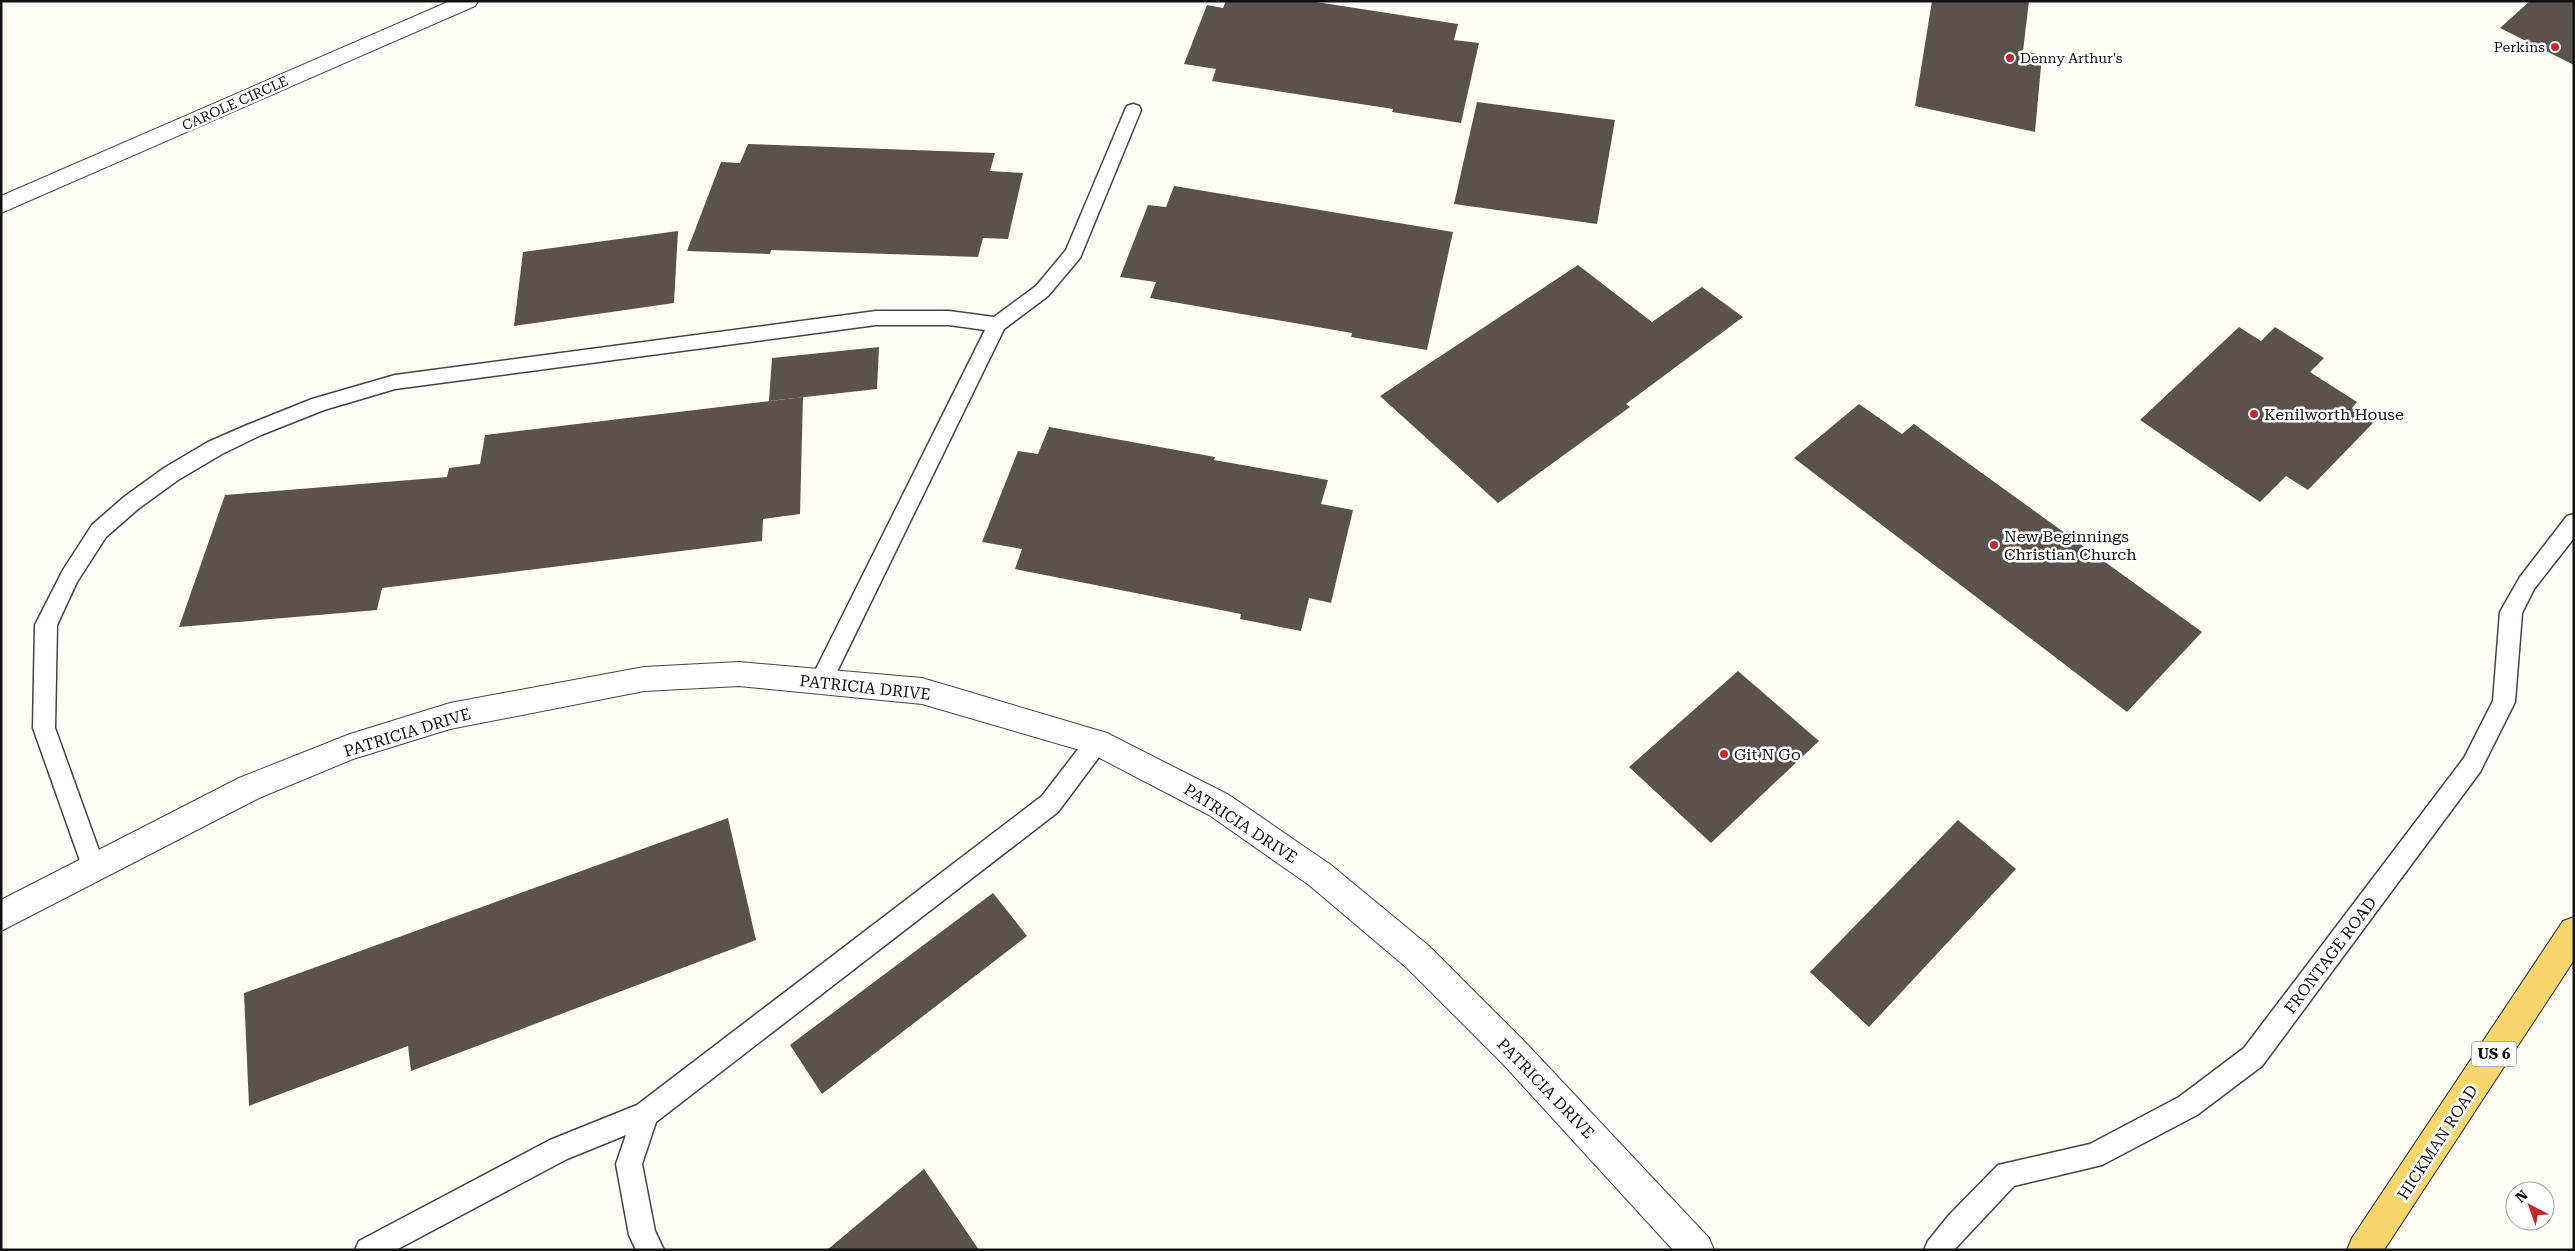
<svg xmlns="http://www.w3.org/2000/svg" width="2575" height="1251" font-family="'Roboto Serif',serif">
<style>
.building{fill:#5a524d}
.lines{fill:none;stroke-linecap:round;stroke-linejoin:round}
.lane-casing{stroke:#444;stroke-width:3}
.street-casing{stroke:#444;stroke-width:2}
.primary-casing{stroke:#222;stroke-width:2}
.lane{fill:#fff;fill-rule:evenodd}
.street{fill:#fff;fill-rule:evenodd}
.primary{fill:#f9d66b;fill-rule:evenodd}
.poi-dot{fill:#c4262e;stroke:#fff;stroke-width:2}
.labels{text-anchor:middle;stroke-width:5;stroke-linejoin:round;paint-order:stroke}
.far-poi-label{font-size:14px;fill:#111;stroke:#fff;text-anchor:end}
.far-street-label{font-size:14px;fill:#111;stroke:#fff}
.shield{fill:#fff;stroke:#585858;stroke-width:1}
.shield-label{font-size:15px;font-weight:bold;fill:#111}
.poi-label{font-size:16px;fill:#111;stroke:#fff;text-anchor:start}
.street-label{font-size:16px;fill:#111;stroke:#fff}
</style>
<rect width="100%" height="100%" fill="#fffdf5"/>
<!-- building -->
<g class="building">
<polygon points="1226,1 1310,1 1458,24 1454,40 1479,43 1461,123 1392,112 1393,109 1212,81 1216,69 1184,64 1207,5 1223,8"/>
<polygon points="1932,1 2029,1 2023,51 2042,55 2035,132 1915,106"/>
<polygon points="2530,1 2574,1 2574,65 2500,28"/>
<polygon points="1477,102 1615,120 1597,224 1454,204"/>
<polygon points="748,144 995,153 990,171 1023,173 1008,239 983,238 978,257 771,250 770,254 687,251 721,162 740,163"/>
<polygon points="1174,186 1453,232 1427,350 1351,337 1352,333 1150,298 1156,282 1120,277 1148,205 1166,207"/>
<polygon points="678,231 674,303 514,326 523,252"/>
<polygon points="1578,265 1652,322 1702,287 1743,317 1626,404 1630,407 1498,503 1380,396"/>
<polygon points="2239,327 2261,341 2275,327 2324,358 2310,372 2357,402 2352,408 2374,422 2308,490 2286,476 2260,502 2140,420"/>
<polygon points="879,347 877,389 769,401 772,358"/>
<polygon points="803,397 800,514 763,519 762,541 382,588 377,610 179,627 225,495 447,477 449,468 480,464 485,435"/>
<polygon points="1859,404 1902,434 1914,424 2202,632 2127,712 1794,458"/>
<polygon points="1049,427 1215,457 1214,460 1328,480 1321,504 1353,510 1331,603 1309,598 1301,631 1240,619 1241,614 1015,569 1022,549 982,542 1018,451 1038,454"/>
<polygon points="1738,671 1819,741 1711,843 1629,767"/>
<polygon points="728,818 756,940 411,1071 408,1046 249,1106 244,993"/>
<polygon points="1958,820 2016,869 1869,1027 1810,972"/>
<polygon points="993,893 1027,936 822,1094 790,1045"/>
<polygon points="924,1169 979,1250 827,1250"/>
</g>
<g class="lines">
<defs>
<g id="lane">
<polygon points="1133,104 1139,106 1141,110 1080,258 1048,296 1004,329 829,688 821,691 813,688 810,681 985,330 949,325 876,325 395,389 324,410 261,435 222,454 178,480 138,509 106,537 77,582 57,625 55,728 105,867 101,875 93,878 85,875 33,728 35,625 63,570 92,525 124,497 164,468 208,442 247,425 312,399 395,375 876,311 949,311 994,317 1036,286 1066,250 1125,110 1127,106"/>
<polygon points="2574,514 2574,538 2534,589 2522,613 2515,702 2480,772 2262,1066 2197,1115 2102,1165 2014,1186 1954,1250 1924,1250 1928,1241 1949,1215 1998,1165 2090,1144 2179,1097 2244,1048 2464,758 2493,701 2500,612 2520,577 2567,516"/>
<polygon points="1097,732 1105,735 1108,742 1105,749 1058,812 656,1122 642,1164 655,1231 664,1250 636,1250 629,1235 616,1164 626,1135 567,1159 396,1250 355,1250 359,1241 550,1140 637,1105 1042,796 1089,735"/>
</g>
<g id="street">
<polygon points="450,1 478,1 475,6 1,213 1,196"/>
<polygon points="739,662 922,678 1107,733 1229,795 1331,865 1429,946 1525,1042 1709,1238 1714,1250 1673,1250 1503,1064 1407,968 1309,885 1209,815 1090,753 922,704 739,686 644,691 450,729 353,759 259,798 1,931 1,900 239,778 350,734 450,703 644,667"/>
</g>
<polygon id="primary" points="2574,917 2574,960 2384,1250 2347,1250 2352,1238 2563,921"/>
</defs>
<!-- lane casing -->
<use href="#lane" class="lane-casing"/>
<!-- street casing -->
<use href="#street" class="street-casing"/>
<!-- primary casing -->
<use href="#primary" class="primary-casing"/>
<!-- lane -->
<use href="#lane" class="lane"/>
<!-- street -->
<use href="#street" class="street"/>
<!-- primary -->
<use href="#primary" class="primary"/>
</g>
<!-- markers -->
<g class="poi-dot">
<circle cx="2555" cy="47" r="5"/>
<circle cx="2010" cy="58" r="5"/>
<circle cx="2254" cy="414" r="5"/>
<circle cx="1994" cy="545" r="5"/>
<circle cx="1724" cy="754" r="5"/>
</g>
<g class="labels">
<!-- far-poi labels -->
<g class="far-poi-label">
<text x="2545" y="52">Perkins</text>
<text x="2020" y="63" text-anchor="start">Denny Arthur's</text>
</g>
<!-- far-street labels -->
<g class="far-street-label">
<text transform="translate(235 103) rotate(-24)" y="5">CAROLE CIRCLE</text>
</g>
<!-- shield labels -->
<rect class="shield" x="2471.5" y="1041.5" width="45" height="25" rx="4"/>
<g class="shield-label">
<text x="2494" y="1059">US 6</text>
</g>
<!-- poi labels -->
<g class="poi-label">
<text x="2264" y="420">Kenilworth House</text>
<text x="2004" y="542">New Beginnings<tspan x="2004" dy="18">Christian Church</tspan></text>
<text x="1734" y="760">Git N Go</text>
</g>
<!-- street labels -->
<g class="street-label">
<text transform="translate(865 687) rotate(6)" y="6">PATRICIA DRIVE</text>
<text transform="translate(407 732) rotate(-17)" y="6">PATRICIA DRIVE</text>
<text transform="translate(1241 823) rotate(33)" y="6">PATRICIA DRIVE</text>
<text transform="translate(2330 955) rotate(-53)" y="6">FRONTAGE ROAD</text>
<text transform="translate(1546 1088) rotate(46)" y="6">PATRICIA DRIVE</text>
<text transform="translate(2437 1142) rotate(-57)" y="6">HICKMAN ROAD</text>
</g>
</g>
<!-- border -->
<rect width="2575" height="1251" fill="none" stroke="#111111" stroke-width="5"/>
<!-- north arrow -->
<g transform="translate(2530 1206) rotate(319)"><circle r="24" fill="#ffffff" stroke="#a0a0a0"/>
<path d="M0-4L9 19L0 12L-9 19Z" fill="#c4262e"/>
<text y="-8" font-size="14" font-weight="bold" text-anchor="middle" fill="#111111">N</text>
</g>
</svg>
